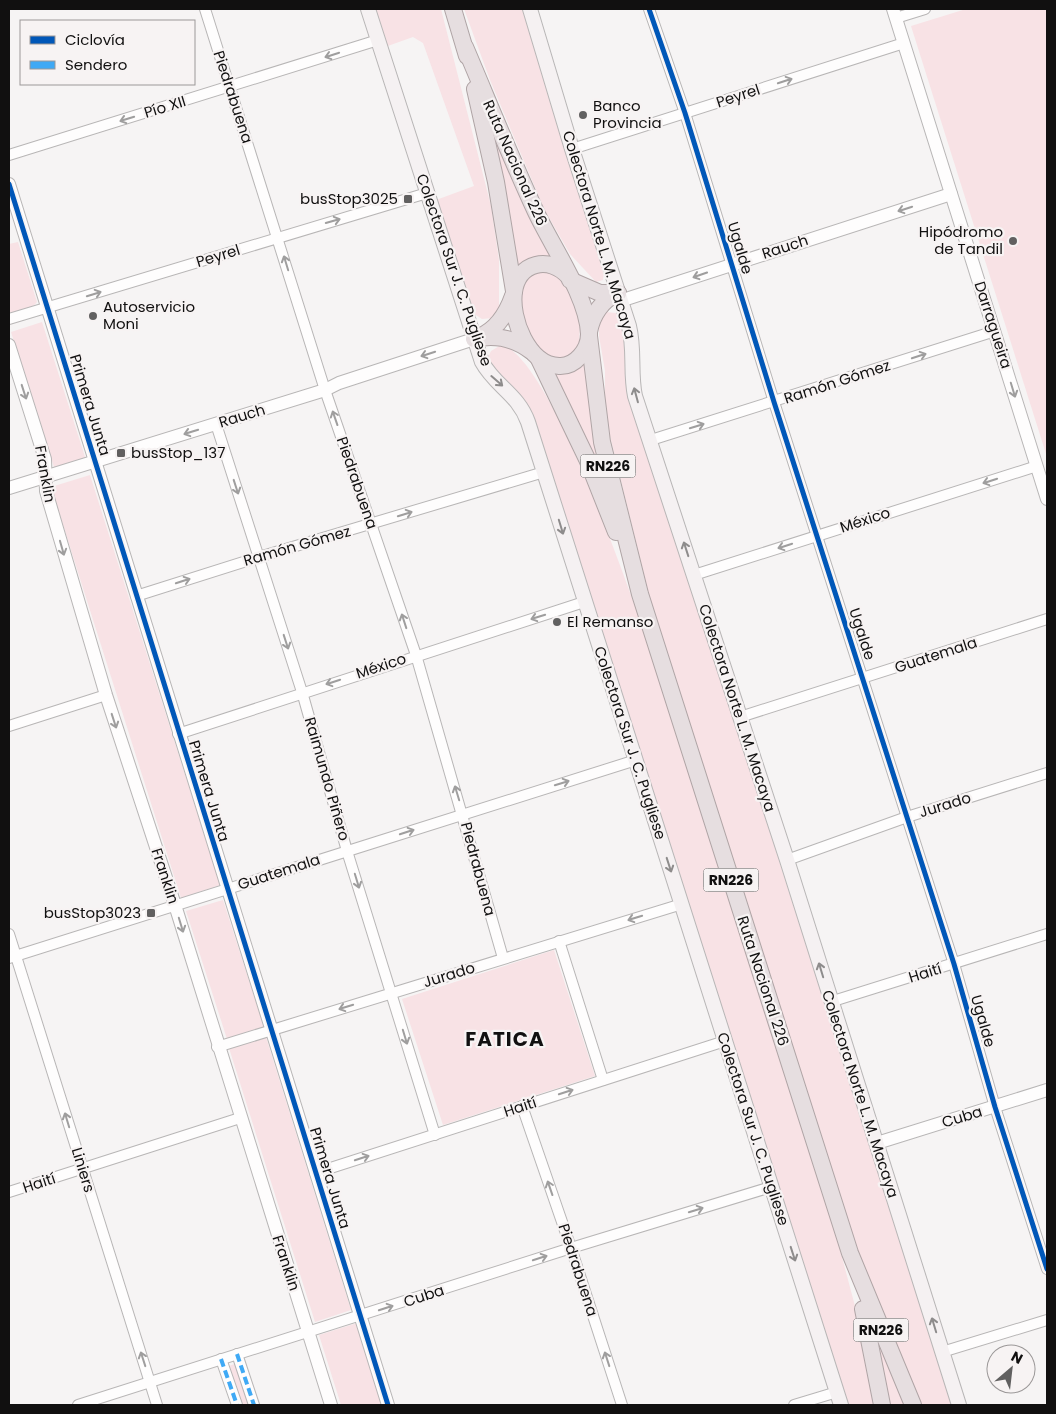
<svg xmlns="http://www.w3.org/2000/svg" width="1056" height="1414" font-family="Poppins,sans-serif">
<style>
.green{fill:#f8e2e5}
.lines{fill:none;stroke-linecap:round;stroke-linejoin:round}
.minor-casing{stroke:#b8b6b6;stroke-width:12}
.tertiary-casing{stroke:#b8b6b6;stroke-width:14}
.secondary-casing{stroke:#b8b6b6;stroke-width:16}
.trunk-casing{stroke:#afa4a5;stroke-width:18}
.minor{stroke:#fefdfd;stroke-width:10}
.tertiary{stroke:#fefdfd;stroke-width:12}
.secondary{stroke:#f5f1f2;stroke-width:14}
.trunk{stroke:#e6dee0;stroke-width:16}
.quiet{stroke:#3fa9f5;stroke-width:4;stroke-dasharray:8 4;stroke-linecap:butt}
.cycleway-casing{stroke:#f7f3f3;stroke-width:8}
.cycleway{stroke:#0057b8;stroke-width:5}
.oneway{stroke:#9f9e9e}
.oneway2{stroke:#8e8c8c}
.poi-dot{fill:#616060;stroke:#f7f3f3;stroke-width:2}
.labels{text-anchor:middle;stroke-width:4.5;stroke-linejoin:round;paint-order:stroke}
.shield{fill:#f7f3f3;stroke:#565454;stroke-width:1}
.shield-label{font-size:14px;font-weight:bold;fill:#111010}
.street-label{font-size:15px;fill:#111010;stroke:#f7f3f3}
.poi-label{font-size:15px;fill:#111010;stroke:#f7f3f3;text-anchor:start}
.district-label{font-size:20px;font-weight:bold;letter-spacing:1px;fill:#111010;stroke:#f7f3f3}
</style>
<rect width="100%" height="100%" fill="#f6f4f4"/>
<!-- green -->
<g class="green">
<polygon points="373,9 441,9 491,206 499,260 499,312 493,318 482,319 473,313 436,200 474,186 423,43 413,37 385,47"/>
<polygon points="464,9 522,9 604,272 603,280 596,282 570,254 544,209 490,80"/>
<polygon points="966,9 1047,9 1047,457 911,26"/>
<polygon points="493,123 554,258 534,257 514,270 497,169"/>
<path d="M18,242L37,302C31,310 18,313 9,312V244Z"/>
<path d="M544,269L566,282L580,321L579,345L568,357L552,359C547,355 540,351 536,346C522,330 518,297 525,278Z"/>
<path d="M606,312L616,313C631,335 628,366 629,391L953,1405H922L858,1252L648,591L610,436L605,399V371L599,336V322Z"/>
<polygon points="42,322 86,460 55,470 11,332"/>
<path d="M501,345C572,360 716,855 743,939C775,1041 807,1144 839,1246L859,1321L873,1405H845L535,428L487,360L491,351Z"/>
<polygon points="588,357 616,520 553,373"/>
<polygon points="90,475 220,885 181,898 51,487"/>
<polygon points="223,900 264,1027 227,1039 186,911"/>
<polygon points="554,950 595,1076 443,1125 402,999"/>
<polygon points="266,1037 351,1310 315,1322 229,1048"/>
<polygon points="357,1323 382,1405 341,1405 319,1335"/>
<polygon points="875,1329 906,1405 886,1405"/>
<polygon points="237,1363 251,1405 241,1405 229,1366"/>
</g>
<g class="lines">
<defs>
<g id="minor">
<polyline points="205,9 325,390 416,655 503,958"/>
<polyline points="649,9 685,113 774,402 954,964 995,1107 1047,1269"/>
<polyline points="896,18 925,9"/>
<polyline points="572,149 904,43"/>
<polyline points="9,155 378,40"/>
<polyline points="9,319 427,193"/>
<polyline points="216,424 302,692 347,851 435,1135"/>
<polyline points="651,440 995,331"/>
<polyline points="694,575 1037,466"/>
<polyline points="136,596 259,557 544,472"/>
<polyline points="740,717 1047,619"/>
<polyline points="9,726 106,695"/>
<polyline points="178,734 584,602"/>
<polyline points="787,860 907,817 1047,773"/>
<polyline points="9,934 157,1405"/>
<polyline points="559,941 603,1080"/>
<polyline points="9,958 636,760"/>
<polyline points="830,1002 1047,934"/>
<polyline points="217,1047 682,904"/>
<polyline points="522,1106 571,1248 622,1405"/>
<polyline points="315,1173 725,1041"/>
<polyline points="9,1192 240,1118"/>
<polyline points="942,1352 1047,1320"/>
<polyline points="237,1354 254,1405"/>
<polyline points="221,1359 237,1405"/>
<polyline points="78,1405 571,1248 771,1187"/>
<polyline points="794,1405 837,1392"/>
</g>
<g id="tertiary">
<polyline points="893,9 1047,499"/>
<polyline points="9,184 388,1405"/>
<polyline points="620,301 951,194"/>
<polyline points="9,345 45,459 46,491 106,695 175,905 331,1405"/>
<polyline points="9,488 325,390 339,383 474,339"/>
<polyline points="877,1143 1047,1090"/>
</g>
<g id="secondary">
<path d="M368,9L482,362C495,386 518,394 528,422L841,1405"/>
<path d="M530,9L572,149L629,326C635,350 630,373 635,396L787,860L959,1405"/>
</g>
<g id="trunk">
<polyline points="453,9 467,56"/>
<path d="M465,47C488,101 510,156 535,210C551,245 588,297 589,334C589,350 575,367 559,366C528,365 510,318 514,292C518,262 550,255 569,277"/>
<polyline points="475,89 496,182 514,291"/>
<polyline points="570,280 600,293 618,293"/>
<path d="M589,332C592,315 602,300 618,293"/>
<polyline points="589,336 602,442 640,594 850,1253 913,1405"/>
<path d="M479,337C496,330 507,313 513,296"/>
<path d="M474,339C496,334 514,338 531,351"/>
<polyline points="539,359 587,459 616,532"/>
<polyline points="863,1309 882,1405"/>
</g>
</defs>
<!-- minor casing -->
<use href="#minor" class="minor-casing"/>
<!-- tertiary casing -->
<use href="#tertiary" class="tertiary-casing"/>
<!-- secondary casing -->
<use href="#secondary" class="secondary-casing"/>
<!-- trunk casing -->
<use href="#trunk" class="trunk-casing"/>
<!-- minor -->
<use href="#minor" class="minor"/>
<!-- tertiary -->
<use href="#tertiary" class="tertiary"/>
<!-- secondary -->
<use href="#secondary" class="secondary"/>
<!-- trunk -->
<use href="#trunk" class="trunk"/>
<!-- quiet -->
<g class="quiet">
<polyline points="237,1354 254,1405"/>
<polyline points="221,1359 237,1405"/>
</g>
<defs>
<g id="cycleway">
<polyline points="649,9 685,113 774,402 954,964 995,1107 1047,1269"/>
<polyline points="9,184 388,1405"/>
</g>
</defs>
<!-- cycleway casing -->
<use href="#cycleway" class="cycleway-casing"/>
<!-- cycleway -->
<use href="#cycleway" class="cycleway"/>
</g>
<!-- one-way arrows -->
<defs><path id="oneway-shaft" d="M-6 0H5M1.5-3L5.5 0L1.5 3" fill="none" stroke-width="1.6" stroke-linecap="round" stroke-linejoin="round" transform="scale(1.25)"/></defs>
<g class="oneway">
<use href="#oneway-shaft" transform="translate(332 55) rotate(162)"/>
<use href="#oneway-shaft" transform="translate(785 81) rotate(-18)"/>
<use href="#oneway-shaft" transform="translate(127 119) rotate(163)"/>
<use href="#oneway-shaft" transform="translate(905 209) rotate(162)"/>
<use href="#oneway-shaft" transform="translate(333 221) rotate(-16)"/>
<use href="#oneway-shaft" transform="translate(286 263) rotate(-107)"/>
<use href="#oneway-shaft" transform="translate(700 275) rotate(161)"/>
<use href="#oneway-shaft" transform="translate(94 294) rotate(-17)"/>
<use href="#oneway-shaft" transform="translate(428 354) rotate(162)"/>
<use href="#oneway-shaft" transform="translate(919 356) rotate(-18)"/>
<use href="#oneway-shaft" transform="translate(1013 390) rotate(73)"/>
<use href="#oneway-shaft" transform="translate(24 392) rotate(72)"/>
<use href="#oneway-shaft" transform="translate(335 418) rotate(-109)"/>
<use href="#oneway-shaft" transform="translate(697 426) rotate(-17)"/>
<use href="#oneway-shaft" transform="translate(191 432) rotate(163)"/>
<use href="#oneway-shaft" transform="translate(990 481) rotate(162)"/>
<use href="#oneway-shaft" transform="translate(236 487) rotate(72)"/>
<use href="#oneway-shaft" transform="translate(405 514) rotate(-17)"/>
<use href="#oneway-shaft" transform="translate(785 546) rotate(162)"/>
<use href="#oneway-shaft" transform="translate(62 548) rotate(74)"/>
<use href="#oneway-shaft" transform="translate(183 581) rotate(-18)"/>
<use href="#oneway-shaft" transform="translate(538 617) rotate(163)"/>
<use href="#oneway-shaft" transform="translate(404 621) rotate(-108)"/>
<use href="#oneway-shaft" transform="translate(286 642) rotate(72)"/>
<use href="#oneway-shaft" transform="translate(333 682) rotate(162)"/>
<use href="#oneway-shaft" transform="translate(114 721) rotate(72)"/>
<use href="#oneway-shaft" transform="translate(562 783) rotate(-17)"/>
<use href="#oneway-shaft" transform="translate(457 793) rotate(-107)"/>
<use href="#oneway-shaft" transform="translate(407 832) rotate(-18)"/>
<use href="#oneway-shaft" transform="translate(357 881) rotate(73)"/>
<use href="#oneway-shaft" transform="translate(635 918) rotate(163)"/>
<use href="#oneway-shaft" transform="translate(181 925) rotate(73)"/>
<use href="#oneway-shaft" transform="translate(346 1007) rotate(163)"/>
<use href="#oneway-shaft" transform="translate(405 1037) rotate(73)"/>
<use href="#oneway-shaft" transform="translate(566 1092) rotate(-18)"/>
<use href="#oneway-shaft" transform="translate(67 1120) rotate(-107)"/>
<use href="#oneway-shaft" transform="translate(362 1158) rotate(-18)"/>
<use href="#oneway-shaft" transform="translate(550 1188) rotate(-109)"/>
<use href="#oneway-shaft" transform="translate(696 1210) rotate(-17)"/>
<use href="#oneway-shaft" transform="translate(540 1258) rotate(-18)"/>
<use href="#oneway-shaft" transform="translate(386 1308) rotate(-18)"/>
<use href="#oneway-shaft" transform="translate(143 1359) rotate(-108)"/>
<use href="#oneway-shaft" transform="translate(607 1359) rotate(-108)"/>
</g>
<g class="oneway2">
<use href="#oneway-shaft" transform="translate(497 381) rotate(41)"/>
<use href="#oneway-shaft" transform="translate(636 395) rotate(-105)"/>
<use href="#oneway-shaft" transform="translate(561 527) rotate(73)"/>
<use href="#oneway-shaft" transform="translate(686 549) rotate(-108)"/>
<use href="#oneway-shaft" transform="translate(669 865) rotate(72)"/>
<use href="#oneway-shaft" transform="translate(821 970) rotate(-107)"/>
<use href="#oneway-shaft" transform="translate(793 1254) rotate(72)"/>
<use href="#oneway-shaft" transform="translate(934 1325) rotate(-107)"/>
</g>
<!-- markers -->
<g class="poi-dot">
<circle cx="583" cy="115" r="5"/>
<rect x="403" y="194" width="10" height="10" rx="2.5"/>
<circle cx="1013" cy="241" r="5"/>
<circle cx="93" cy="316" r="5"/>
<rect x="116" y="448" width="10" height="10" rx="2.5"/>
<circle cx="557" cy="622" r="5"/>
<rect x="146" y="908" width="10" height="10" rx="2.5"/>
</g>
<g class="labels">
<!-- shield labels -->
<g class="shield">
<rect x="580.5" y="454.5" width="55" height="23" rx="4"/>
<rect x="703.5" y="868.5" width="55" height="23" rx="4"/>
<rect x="853.5" y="1318.5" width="55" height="23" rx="4"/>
</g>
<g class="shield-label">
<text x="608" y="471">RN226</text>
<text x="731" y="885">RN226</text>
<text x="881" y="1335">RN226</text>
</g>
<!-- street labels -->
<g class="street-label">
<text transform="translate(738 96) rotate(-18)" y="5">Peyrel</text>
<text transform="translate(233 97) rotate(72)" y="5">Piedrabuena</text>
<text transform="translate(165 107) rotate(-17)" y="5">Pío XII</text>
<text transform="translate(515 163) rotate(66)" y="5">Ruta Nacional 226</text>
<text transform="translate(599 235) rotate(73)" y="5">Colectora Norte L. M. Macaya</text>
<text transform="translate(785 247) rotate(-18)" y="5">Rauch</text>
<text transform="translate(740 248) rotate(73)" y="5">Ugalde</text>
<text transform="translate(218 256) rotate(-17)" y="5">Peyrel</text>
<text transform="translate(454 270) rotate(71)" y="5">Colectora Sur J. C. Pugliese</text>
<text transform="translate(993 325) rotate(72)" y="5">Darragueira</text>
<text transform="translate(837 382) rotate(-18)" y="5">Ramón Gómez</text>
<text transform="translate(90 405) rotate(73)" y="5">Primera Junta</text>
<text transform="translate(242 416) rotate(-17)" y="5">Rauch</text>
<text transform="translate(45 474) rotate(80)" y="5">Franklin</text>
<text transform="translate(357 483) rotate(71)" y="5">Piedrabuena</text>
<text transform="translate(865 520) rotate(-18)" y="5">México</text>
<text transform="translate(297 546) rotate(-16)" y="5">Ramón Gómez</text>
<text transform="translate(862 634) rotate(72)" y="5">Ugalde</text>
<text transform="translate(936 655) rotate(-18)" y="5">Guatemala</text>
<text transform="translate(381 666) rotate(-18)" y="5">México</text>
<text transform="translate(737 708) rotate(72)" y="5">Colectora Norte L. M. Macaya</text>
<text transform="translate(630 743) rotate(72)" y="5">Colectora Sur J. C. Pugliese</text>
<text transform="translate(327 779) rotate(74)" y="5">Raimundo Piñero</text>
<text transform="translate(209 791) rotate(73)" y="5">Primera Junta</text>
<text transform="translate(945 805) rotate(-17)" y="5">Jurado</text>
<text transform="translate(478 869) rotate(75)" y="5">Piedrabuena</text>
<text transform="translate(279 872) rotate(-18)" y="5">Guatemala</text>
<text transform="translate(165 876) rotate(72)" y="5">Franklin</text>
<text transform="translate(925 973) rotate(-17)" y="5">Haití</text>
<text transform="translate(449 975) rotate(-17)" y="5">Jurado</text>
<text transform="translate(763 981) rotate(72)" y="5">Ruta Nacional 226</text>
<text transform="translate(983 1021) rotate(74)" y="5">Ugalde</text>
<text transform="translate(860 1094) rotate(72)" y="5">Colectora Norte L. M. Macaya</text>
<text transform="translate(520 1107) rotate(-18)" y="5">Haití</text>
<text transform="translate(962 1117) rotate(-17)" y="5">Cuba</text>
<text transform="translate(753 1129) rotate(72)" y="5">Colectora Sur J. C. Pugliese</text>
<text transform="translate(83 1170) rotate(73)" y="5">Liniers</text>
<text transform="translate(330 1178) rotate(73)" y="5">Primera Junta</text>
<text transform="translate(39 1183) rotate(-18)" y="5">Haití</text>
<text transform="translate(286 1263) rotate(72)" y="5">Franklin</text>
<text transform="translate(578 1270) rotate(72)" y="5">Piedrabuena</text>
<text transform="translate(424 1296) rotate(-18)" y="5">Cuba</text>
</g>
<!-- poi labels -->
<g class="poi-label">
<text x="593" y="111">Banco<tspan x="593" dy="17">Provincia</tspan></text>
<text x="398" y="204" text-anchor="end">busStop3025</text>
<text x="1003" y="237" text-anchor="end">Hipódromo<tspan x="1003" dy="17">de Tandil</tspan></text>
<text x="103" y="312">Autoservicio<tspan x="103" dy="17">Moni</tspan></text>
<text x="131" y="458">busStop_137</text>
<text x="567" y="627">El Remanso</text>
<text x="141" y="918" text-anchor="end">busStop3023</text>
</g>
<!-- district labels -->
<g class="district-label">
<text x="505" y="1046">FATICA</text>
</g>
</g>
<!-- border -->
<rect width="1056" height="1414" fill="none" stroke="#111010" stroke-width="20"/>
<!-- legend -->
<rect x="20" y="20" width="175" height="65" fill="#f7f3f3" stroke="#9b9898"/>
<rect x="30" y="36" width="25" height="8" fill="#0057b8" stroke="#9b9898"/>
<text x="65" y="45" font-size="15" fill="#111010">Ciclovía</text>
<rect x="30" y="61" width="25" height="8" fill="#3fa9f5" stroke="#9b9898"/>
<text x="65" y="70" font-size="15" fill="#111010">Sendero</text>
<!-- north arrow -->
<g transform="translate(1011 1369) rotate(28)"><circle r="24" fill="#f7f3f3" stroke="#9b9898"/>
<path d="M0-4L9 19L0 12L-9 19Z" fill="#616060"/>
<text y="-8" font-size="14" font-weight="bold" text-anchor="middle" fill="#111010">N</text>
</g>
</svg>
